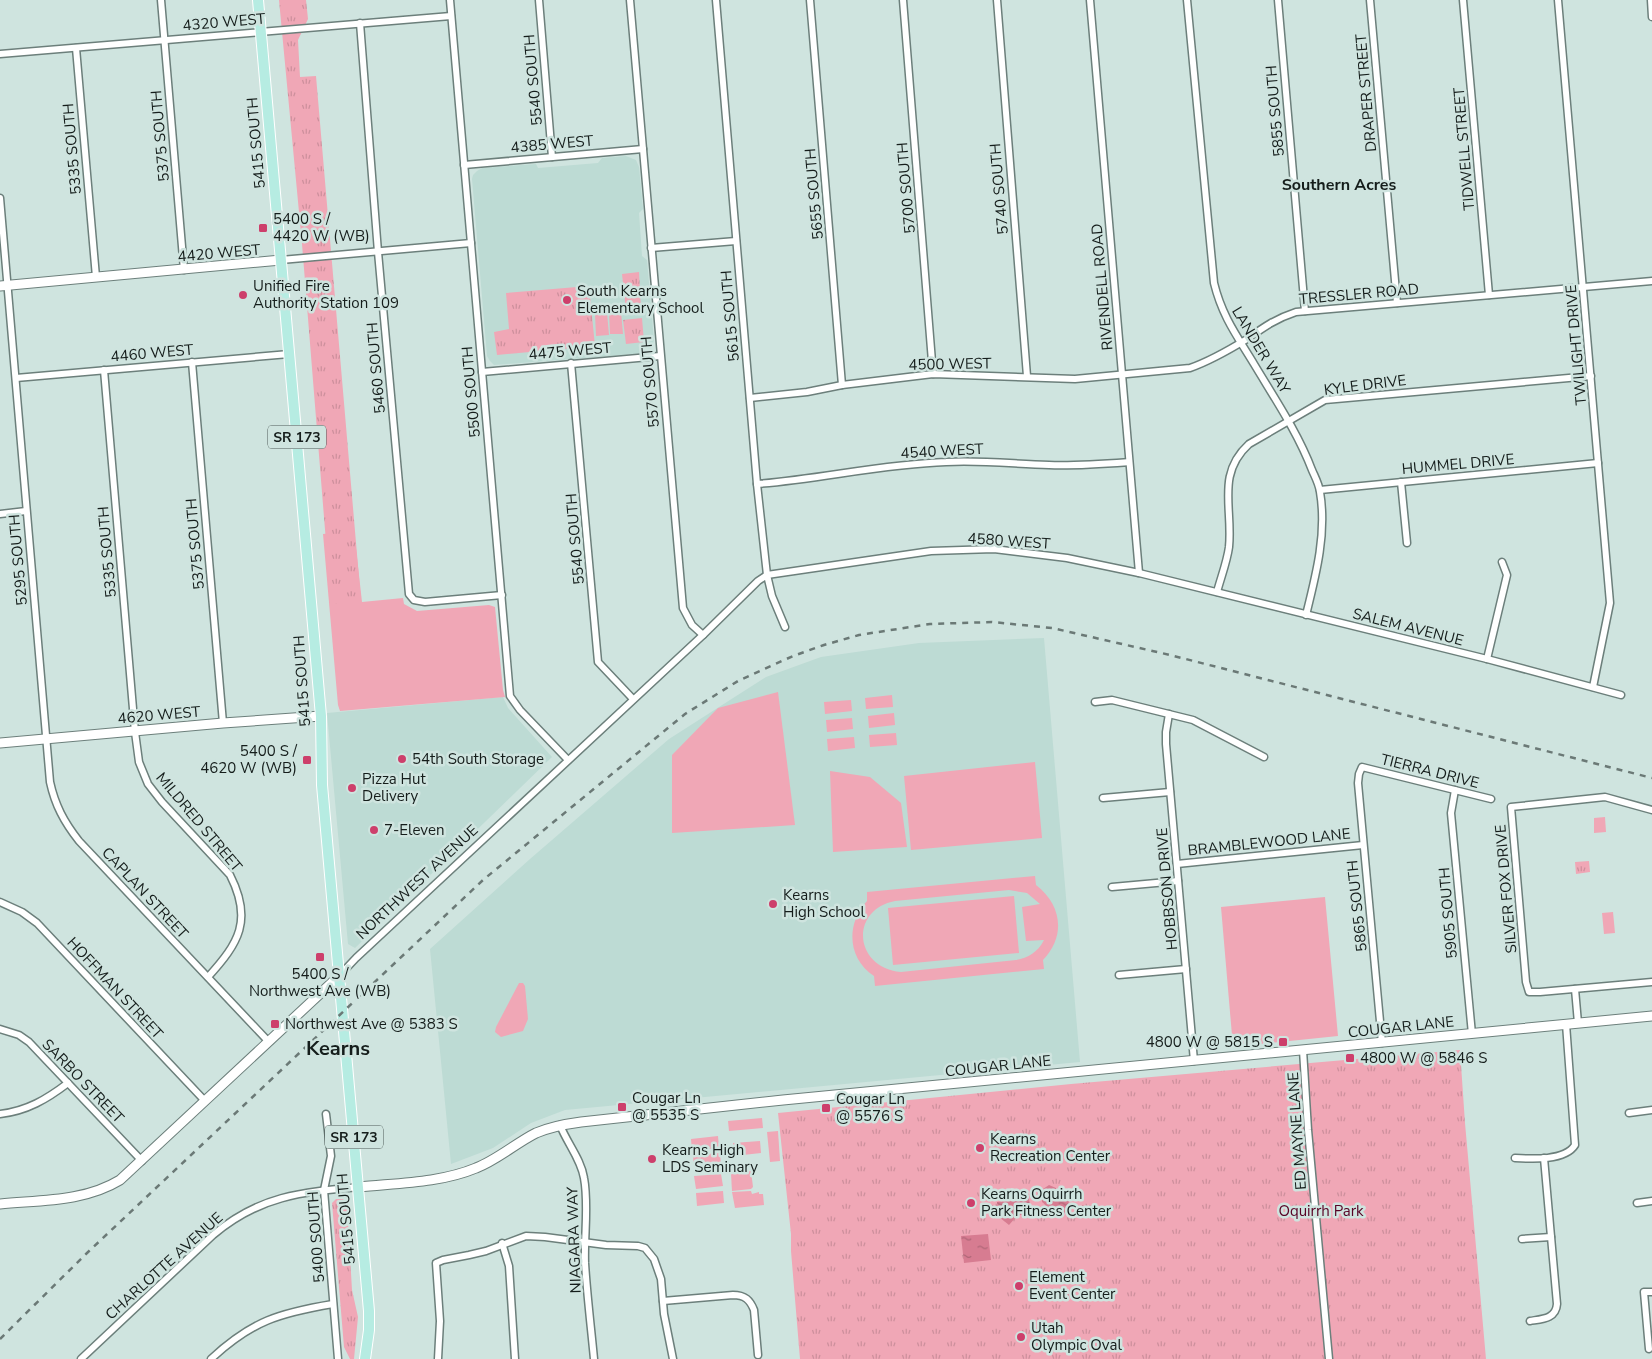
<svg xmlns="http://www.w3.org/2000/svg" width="1652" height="1359" font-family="'Nunito Sans',sans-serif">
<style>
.built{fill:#bddbd4}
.grass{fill:#f0a7b6;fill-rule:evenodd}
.park{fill:url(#park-tufts)}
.water{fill:url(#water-ripples)}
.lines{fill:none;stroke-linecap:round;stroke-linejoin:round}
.street-casing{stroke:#6c7f7b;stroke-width:9}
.secondary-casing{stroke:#6c7f7b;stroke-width:11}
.primary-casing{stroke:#fff;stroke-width:12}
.street{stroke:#fff;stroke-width:6}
.secondary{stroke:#fff;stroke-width:9}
.primary{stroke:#b6ece2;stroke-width:10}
.rail{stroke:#6b7976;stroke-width:2.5;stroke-dasharray:6 6;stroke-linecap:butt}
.poi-dot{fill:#cd3f6b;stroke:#cfe4df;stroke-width:2}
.labels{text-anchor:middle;stroke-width:5;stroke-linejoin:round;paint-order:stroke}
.shield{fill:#cfe4df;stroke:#4d5956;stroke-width:1}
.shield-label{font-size:14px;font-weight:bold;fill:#151d1b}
.street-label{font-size:15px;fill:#151d1b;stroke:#cfe4df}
.poi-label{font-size:15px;fill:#151d1b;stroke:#cfe4df;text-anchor:start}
.park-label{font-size:15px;fill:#580325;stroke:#cfe4df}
.neighbourhood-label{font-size:16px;font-weight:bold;fill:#151d1b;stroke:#cfe4df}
.district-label{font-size:20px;font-weight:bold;fill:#151d1b;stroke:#cfe4df}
</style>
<defs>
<pattern id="park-tufts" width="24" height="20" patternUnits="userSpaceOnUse" patternTransform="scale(1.25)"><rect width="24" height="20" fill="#f0a7b6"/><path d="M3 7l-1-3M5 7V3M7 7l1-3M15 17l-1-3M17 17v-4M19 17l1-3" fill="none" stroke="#cd8f9c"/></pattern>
<pattern id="water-ripples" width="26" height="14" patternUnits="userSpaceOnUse" patternTransform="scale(1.25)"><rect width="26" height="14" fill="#d77c91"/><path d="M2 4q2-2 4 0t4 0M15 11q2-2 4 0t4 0" fill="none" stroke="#ad6576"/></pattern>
</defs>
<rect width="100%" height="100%" fill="#cfe4df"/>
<!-- built -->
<g class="built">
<polygon points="626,156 636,160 639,167 643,209 639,213 642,256 647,260 654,340 652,348 645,353 494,365 490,361 487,356 472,179 473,175 477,171 482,168 536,164 538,168 598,163 602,158"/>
<polygon points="1044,638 1080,1062 565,1110 531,1123 493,1148 451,1164 430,949 530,859 669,739 766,677 821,657 919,643"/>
<polygon points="503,697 508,708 552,757 355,948 348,944 327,713"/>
</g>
<!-- grass -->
<g class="grass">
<polygon points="609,312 621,312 623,334 610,334"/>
<polygon points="607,313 609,335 596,336 595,314"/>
<polygon points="354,531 362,602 403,598 404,604 417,611 489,605 495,607 503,690 505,697 340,711 338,705 323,534"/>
<polygon points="778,692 795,825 672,833 672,755 718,708"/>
<polygon points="892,695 893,707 866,709 865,698"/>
<polygon points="851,700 852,711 825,714 824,702"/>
<polygon points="894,713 895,725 869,728 868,716"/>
<polygon points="852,718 853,729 827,732 826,720"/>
<polygon points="896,733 897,745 870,747 869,735"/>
<polygon points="854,737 855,748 828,751 827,739"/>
<polygon points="1035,762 1042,838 911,850 904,776"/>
<polygon points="830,771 870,777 901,803 907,847 833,852"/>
<polygon points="1605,817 1606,832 1594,833 1594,818"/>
<path d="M1035,876L1036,885C1062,905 1066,936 1043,960L1044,969L875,986L874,976C847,958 846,924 867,901V892ZM1009,890L1027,893L1040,904L1022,907L1026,941L1044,940C1038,952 1028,958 1016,960L901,972C854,968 849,910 895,901Z"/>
<polygon points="1014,896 1019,953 893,965 888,908"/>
<polygon points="1325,897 1338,1036 1233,1047 1221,907"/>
<polygon points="1613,912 1615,933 1604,934 1602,913"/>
<polygon points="519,983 523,983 525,986 528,1019 523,1031 501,1037 495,1032 496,1027"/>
<polygon points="762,1118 763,1128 729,1131 728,1121"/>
<polygon points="778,1131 780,1161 770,1162 767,1132"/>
<polygon points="718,1136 719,1148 692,1151 691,1139"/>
<polygon points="760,1141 761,1153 734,1156 733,1143"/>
<polygon points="720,1153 721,1165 694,1168 693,1155"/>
<polygon points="751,1171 753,1187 751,1189 732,1191 731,1174 732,1173"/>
<polygon points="721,1174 723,1186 696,1189 694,1176"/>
<polygon points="723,1191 724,1203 697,1206 696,1193"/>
<polygon points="751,1191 752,1194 759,1192 759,1194 763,1194 764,1205 735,1208 732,1192"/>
</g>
<!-- park -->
<g class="park">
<polygon points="279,0 306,0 308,19 298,40 300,77 316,76 361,601 331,604 302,244"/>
<polygon points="639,272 641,309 626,311 622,274"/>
<polygon points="589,286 595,346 497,355 494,332 509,329 506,293"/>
<polygon points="642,318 644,342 626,344 623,320"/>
<polygon points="1589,861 1590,872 1576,874 1575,862"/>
<polygon points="1460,1050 1465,1123 1486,1359 800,1359 791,1251 791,1234 778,1113 1071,1084"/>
<polygon points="336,1199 343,1199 347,1203 352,1290 358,1317 354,1359 350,1359 344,1347 332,1203"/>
</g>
<!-- water -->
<g class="water">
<path d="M1049,1185L1056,1188L1058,1198L1060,1197V1192L1062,1190L1071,1193L1067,1210L1062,1217C1049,1218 1050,1208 1042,1202V1196L1045,1193L1043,1189Z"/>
<polygon points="1029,1198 1030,1206 1023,1207 1024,1214 1017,1216 1009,1225 994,1213 1001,1212 998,1211 997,1202"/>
<polygon points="988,1234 991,1260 964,1263 961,1236"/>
</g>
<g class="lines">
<defs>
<g id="street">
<polyline points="161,0 184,270"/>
<polyline points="450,0 510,696 520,710 568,760"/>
<polyline points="539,0 552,157"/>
<polyline points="630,0 683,608 692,625 703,635"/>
<polyline points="716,0 757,484 767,575 772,596 785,627"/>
<polyline points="810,0 842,385"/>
<polyline points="903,0 933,374"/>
<polyline points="997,0 1027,376"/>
<polyline points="1090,0 1139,573"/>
<path d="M1187,0L1214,283C1222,316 1237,336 1254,364C1275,399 1298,433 1312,470C1315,477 1319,484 1320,492C1327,533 1316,575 1306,615"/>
<polyline points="1278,0 1305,311"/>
<polyline points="1370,0 1397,303"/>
<polyline points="1463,0 1489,295"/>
<polyline points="1558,0 1610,603 1593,687"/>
<polyline points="1651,0 1652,17"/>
<polyline points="360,23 378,252 409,594 414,600 425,602 502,595"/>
<polyline points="76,48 96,277"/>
<polyline points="0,54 451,16"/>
<polyline points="464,165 643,149"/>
<path d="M0,198L50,782C55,805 64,822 79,841L268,1041"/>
<polyline points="651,248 736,241"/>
<polyline points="281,260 471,243"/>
<polyline points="192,362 223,723"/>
<polyline points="571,363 598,662 633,699"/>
<path d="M104,370L135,732L139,762L148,784L162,802L230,875C253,920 239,943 208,977"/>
<polyline points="482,372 660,356"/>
<polyline points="16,378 289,354"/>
<path d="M750,398L807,392L842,385L933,374L1075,379L1190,368C1210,361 1229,350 1247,339C1264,327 1275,319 1296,312L1652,281"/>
<polyline points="1401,482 1407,543"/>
<path d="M757,484C820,479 883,464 946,462C981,460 1014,464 1049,465C1076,466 1102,464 1129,462"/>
<polyline points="1320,490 1598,463"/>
<polyline points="0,514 26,511"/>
<path d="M1217,592C1221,577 1227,562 1229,547C1233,508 1216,474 1249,444L1325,400L1591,376"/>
<polyline points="1487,659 1507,575 1502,562"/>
<polyline points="1095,702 1112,700 1193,720 1264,757"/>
<polyline points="1169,714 1166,732 1166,744 1194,1061"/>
<polyline points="1455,790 1451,813 1472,1034"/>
<polyline points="1103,798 1170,792"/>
<polyline points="1652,810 1605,797 1511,807 1526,982 1529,992 1540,992 1652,982"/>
<polyline points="1177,864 1363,845"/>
<polyline points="1112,887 1178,881"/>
<polyline points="0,902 22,912 37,923 205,1101"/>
<polyline points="1119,975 1186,969"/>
<polyline points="339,976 356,958 703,635 758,581 767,575 931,551 994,549 1067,558 1139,573 1487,659 1621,695"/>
<polyline points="1575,989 1578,1023"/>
<polyline points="0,1029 19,1035 29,1042 142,1161"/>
<polyline points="1382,1043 1358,783 1359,774 1362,767 1491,799"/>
<polyline points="1303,1050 1308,1130 1329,1359"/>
<polyline points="1629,1113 1652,1110"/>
<path d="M0,1114C27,1111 47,1099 68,1083"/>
<polyline points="326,1114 331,1156 324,1190 338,1359"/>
<path d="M560,1125C567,1143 581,1159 584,1178C589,1205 584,1235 585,1263C587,1295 591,1327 594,1359"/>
<path d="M1515,1158C1532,1159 1565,1161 1575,1145L1566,1024"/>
<polyline points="1637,1203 1652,1201"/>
<polyline points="1522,1239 1551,1237"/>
<polyline points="502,1243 509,1266 515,1359"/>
<path d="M663,1301L733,1295C745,1295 750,1300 754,1310L758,1355"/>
<path d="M1530,1321C1542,1319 1556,1319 1557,1304L1544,1158"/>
<polyline points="1649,1349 1644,1292 1652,1292"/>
<path d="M81,1359L213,1235C259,1196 301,1192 359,1187"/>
<path d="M211,1359C252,1321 279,1313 333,1304"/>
<polyline points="438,1359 440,1321 436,1263 443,1260 469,1255 486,1251 526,1236 545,1237 606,1245 638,1246 645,1248 654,1259 661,1279 664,1314 673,1359"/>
</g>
<g id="secondary">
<polyline points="0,286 281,260"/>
<polyline points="0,743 223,723 321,716"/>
<path d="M359,1187C398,1183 440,1183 476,1168C497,1160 516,1143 536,1133C550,1127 566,1124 581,1122L783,1100L1652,1016"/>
<path d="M0,1204C40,1200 84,1202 120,1180L339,976"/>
</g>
<polyline id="primary" points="258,0 321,716 322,785 369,1311 369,1330 365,1359"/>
</defs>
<!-- street casing -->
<use href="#street" class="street-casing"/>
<!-- secondary casing -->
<use href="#secondary" class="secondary-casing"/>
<!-- primary casing -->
<use href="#primary" class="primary-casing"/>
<!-- street -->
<use href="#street" class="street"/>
<!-- secondary -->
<use href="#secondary" class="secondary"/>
<!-- primary -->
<use href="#primary" class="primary"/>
<!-- rail -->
<polyline class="rail" points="0,1339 87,1253 483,880 685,714 738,681 793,656 824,645 859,635 930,624 992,622 1052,628 1170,655 1652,778"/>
</g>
<!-- markers -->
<g class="poi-dot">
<rect x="258" y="223" width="10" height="10" rx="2.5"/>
<circle cx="243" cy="295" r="5"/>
<circle cx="567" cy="300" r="5"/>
<circle cx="402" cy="759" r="5"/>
<rect x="302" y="755" width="10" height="10" rx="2.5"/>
<circle cx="352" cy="788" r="5"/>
<circle cx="374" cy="830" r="5"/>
<circle cx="773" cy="904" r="5"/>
<rect x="315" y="952" width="10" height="10" rx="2.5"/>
<rect x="270" y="1019" width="10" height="10" rx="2.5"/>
<rect x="1278" y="1037" width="10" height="10" rx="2.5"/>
<rect x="1345" y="1053" width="10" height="10" rx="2.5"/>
<rect x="617" y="1102" width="10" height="10" rx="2.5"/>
<rect x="821" y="1103" width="10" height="10" rx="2.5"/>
<circle cx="980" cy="1148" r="5"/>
<circle cx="652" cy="1159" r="5"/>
<circle cx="971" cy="1203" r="5"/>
<circle cx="1019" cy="1286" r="5"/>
<circle cx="1021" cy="1337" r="5"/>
</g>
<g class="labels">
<!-- shield labels -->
<g class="shield">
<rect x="268" y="425.5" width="58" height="23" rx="4"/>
<rect x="325" y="1125.5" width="58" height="23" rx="4"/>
</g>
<g class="shield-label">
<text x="297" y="442">SR 173</text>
<text x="354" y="1142">SR 173</text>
</g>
<!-- street labels -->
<g class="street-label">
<text transform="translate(224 22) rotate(-5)" y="5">4320 WEST</text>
<text transform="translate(533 80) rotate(-95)" y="5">5540 SOUTH</text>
<text transform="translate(1366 93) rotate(-95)" y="5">DRAPER STREET</text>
<text transform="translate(1275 111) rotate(-95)" y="5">5855 SOUTH</text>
<text transform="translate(160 136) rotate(-95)" y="5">5375 SOUTH</text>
<text transform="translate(256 143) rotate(-95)" y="5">5415 SOUTH</text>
<text transform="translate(552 144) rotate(-5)" y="5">4385 WEST</text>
<text transform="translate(72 149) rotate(-95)" y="5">5335 SOUTH</text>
<text transform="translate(1464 149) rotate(-95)" y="5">TIDWELL STREET</text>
<text transform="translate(906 188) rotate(-95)" y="5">5700 SOUTH</text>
<text transform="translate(999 189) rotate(-95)" y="5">5740 SOUTH</text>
<text transform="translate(814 194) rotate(-95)" y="5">5655 SOUTH</text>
<text transform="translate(219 253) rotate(-5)" y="5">4420 WEST</text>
<text transform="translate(1102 287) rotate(-95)" y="5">RIVENDELL ROAD</text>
<text transform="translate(1359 294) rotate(-5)" y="5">TRESSLER ROAD</text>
<text transform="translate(730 316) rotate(-95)" y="5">5615 SOUTH</text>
<text transform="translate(1576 345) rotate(-95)" y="5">TWILIGHT DRIVE</text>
<text transform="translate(1261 350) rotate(59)" y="5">LANDER WAY</text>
<text transform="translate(570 351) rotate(-5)" y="5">4475 WEST</text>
<text transform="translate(152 353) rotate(-5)" y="5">4460 WEST</text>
<text transform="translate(950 364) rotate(-1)" y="5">4500 WEST</text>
<text transform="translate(376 368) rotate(-95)" y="5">5460 SOUTH</text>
<text transform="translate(650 382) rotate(-95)" y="5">5570 SOUTH</text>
<text transform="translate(1365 385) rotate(-7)" y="5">KYLE DRIVE</text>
<text transform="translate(471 392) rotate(-95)" y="5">5500 SOUTH</text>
<text transform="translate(942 451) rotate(-3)" y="5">4540 WEST</text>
<text transform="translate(1458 464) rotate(-5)" y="5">HUMMEL DRIVE</text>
<text transform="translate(575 539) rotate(-95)" y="5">5540 SOUTH</text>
<text transform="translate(1009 541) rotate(4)" y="5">4580 WEST</text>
<text transform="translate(195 544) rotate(-95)" y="5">5375 SOUTH</text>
<text transform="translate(107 552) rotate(-95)" y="5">5335 SOUTH</text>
<text transform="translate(18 560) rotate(-95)" y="5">5295 SOUTH</text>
<text transform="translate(1408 627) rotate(14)" y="5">SALEM AVENUE</text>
<text transform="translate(302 681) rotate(-94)" y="5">5415 SOUTH</text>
<text transform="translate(159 715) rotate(-5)" y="5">4620 WEST</text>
<text transform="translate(1430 771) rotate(14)" y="5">TIERRA DRIVE</text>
<text transform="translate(199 822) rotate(50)" y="5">MILDRED STREET</text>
<text transform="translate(1269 842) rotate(-6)" y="5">BRAMBLEWOOD LANE</text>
<text transform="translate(417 882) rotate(-43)" y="5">NORTHWEST AVENUE</text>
<text transform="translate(1167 889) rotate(-95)" y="5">HOBBSON DRIVE</text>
<text transform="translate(1506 889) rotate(-95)" y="5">SILVER FOX DRIVE</text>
<text transform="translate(145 893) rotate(47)" y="5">CAPLAN STREET</text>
<text transform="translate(1357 906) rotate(-96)" y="5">5865 SOUTH</text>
<text transform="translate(1448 913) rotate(-95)" y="5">5905 SOUTH</text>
<text transform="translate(115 988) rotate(47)" y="5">HOFFMAN STREET</text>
<text transform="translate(1401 1027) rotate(-6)" y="5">COUGAR LANE</text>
<text transform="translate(998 1066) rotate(-6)" y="5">COUGAR LANE</text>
<text transform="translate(83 1081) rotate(46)" y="5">SARBO STREET</text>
<text transform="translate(1297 1131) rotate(-94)" y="5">ED MAYNE LANE</text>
<text transform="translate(346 1219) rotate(-95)" y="5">5415 SOUTH</text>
<text transform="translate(316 1237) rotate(-94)" y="5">5400 SOUTH</text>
<text transform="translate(574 1240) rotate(-92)" y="5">NIAGARA WAY</text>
<text transform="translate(164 1266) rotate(-42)" y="5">CHARLOTTE AVENUE</text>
</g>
<!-- poi labels -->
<g class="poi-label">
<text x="273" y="224">5400 S /<tspan x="273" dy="17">4420 W (WB)</tspan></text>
<text x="253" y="291">Unified Fire<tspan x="253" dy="17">Authority Station 109</tspan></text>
<text x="577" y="296">South Kearns<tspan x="577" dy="17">Elementary School</tspan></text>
<text x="297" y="756" text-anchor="end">5400 S /<tspan x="297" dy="17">4620 W (WB)</tspan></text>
<text x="412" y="764">54th South Storage</text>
<text x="362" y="784">Pizza Hut<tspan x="362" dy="17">Delivery</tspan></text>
<text x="384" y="835">7-Eleven</text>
<text x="783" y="900">Kearns<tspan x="783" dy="17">High School</tspan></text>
<text x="320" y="979" text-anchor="middle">5400 S /<tspan x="320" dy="17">Northwest Ave (WB)</tspan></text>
<text x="285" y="1029">Northwest Ave @ 5383 S</text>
<text x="1273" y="1047" text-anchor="end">4800 W @ 5815 S</text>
<text x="1360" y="1063">4800 W @ 5846 S</text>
<text x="632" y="1103">Cougar Ln<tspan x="632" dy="17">@ 5535 S</tspan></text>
<text x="836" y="1104">Cougar Ln<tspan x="836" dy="17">@ 5576 S</tspan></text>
<text x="990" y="1144">Kearns<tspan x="990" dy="17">Recreation Center</tspan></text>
<text x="662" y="1155">Kearns High<tspan x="662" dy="17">LDS Seminary</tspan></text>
<text x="981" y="1199">Kearns Oquirrh<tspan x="981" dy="17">Park Fitness Center</tspan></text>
<text x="1029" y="1282">Element<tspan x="1029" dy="17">Event Center</tspan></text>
<text x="1031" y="1333">Utah<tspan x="1031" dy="17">Olympic Oval</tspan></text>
</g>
<!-- park labels -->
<g class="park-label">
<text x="1321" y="1216">Oquirrh Park</text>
</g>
<!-- neighbourhood labels -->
<g class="neighbourhood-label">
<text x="1339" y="190">Southern Acres</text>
</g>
<!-- district labels -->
<g class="district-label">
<text x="338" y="1055">Kearns</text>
</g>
</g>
</svg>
